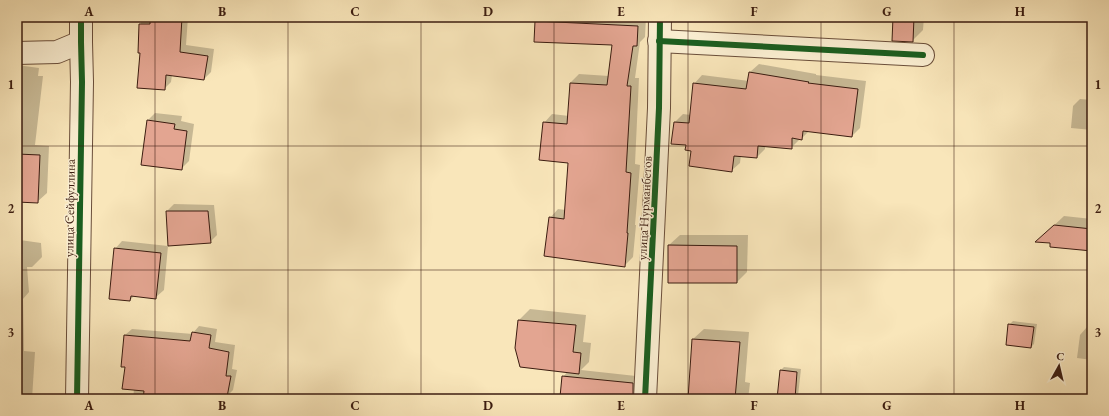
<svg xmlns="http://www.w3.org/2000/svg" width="1109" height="416" font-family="'EB Garamond',serif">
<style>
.shadow{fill:#0003}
.building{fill:#e3a591;stroke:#3b1c10}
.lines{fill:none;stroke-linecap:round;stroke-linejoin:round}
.minor-casing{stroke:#6a4e3a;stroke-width:24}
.tertiary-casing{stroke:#6a4e3a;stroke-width:24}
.minor{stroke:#fbefd2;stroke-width:22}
.tertiary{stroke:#fbefd2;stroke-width:22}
.cycleway-casing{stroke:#fbefd2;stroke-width:8}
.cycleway{stroke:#1b5e20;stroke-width:6}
.grid{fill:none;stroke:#3b1c10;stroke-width:1;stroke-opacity:0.55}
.labels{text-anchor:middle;stroke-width:3;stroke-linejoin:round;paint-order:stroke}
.street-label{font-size:13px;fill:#3b1c10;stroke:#fbefd2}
.neatline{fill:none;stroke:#3b1c10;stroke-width:1.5}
.grid-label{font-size:13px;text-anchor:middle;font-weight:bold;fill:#3b1c10}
</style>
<rect width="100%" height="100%" fill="#f9e6ba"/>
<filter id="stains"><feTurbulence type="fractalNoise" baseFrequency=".005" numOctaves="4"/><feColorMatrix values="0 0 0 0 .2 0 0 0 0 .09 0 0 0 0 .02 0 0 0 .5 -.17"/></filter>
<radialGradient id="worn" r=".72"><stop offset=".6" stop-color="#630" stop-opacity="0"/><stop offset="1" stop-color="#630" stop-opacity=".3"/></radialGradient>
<!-- shadow -->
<g class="shadow">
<polygon points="141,17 188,17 186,45 214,49 211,72 204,79 172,75 171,82 164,89 141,52 139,52"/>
<polygon points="536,17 646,17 645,37 640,42 635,78 639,78 635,164 640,165 635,225 636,225 633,257 624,266 550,218 558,209 566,210 569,162 544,123 552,114 569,116 570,83 579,74 609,76 614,44 536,41"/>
<polygon points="894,17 924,17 923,30 912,41"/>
<polygon points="759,64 816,74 816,75 866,81 860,128 852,136 809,131 802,138 800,138 799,140 791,148 765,146 765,149 757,157 741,155 740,163 731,171 692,150 687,144 675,122 683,114 691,115 694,84 702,75 749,81 750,72"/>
<polygon points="17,65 39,68 38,76 43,76 35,145 49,146 47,193 37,202 22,202 20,240 41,243 42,257 32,267 27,267 29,292 23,299 24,351 35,352 32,399 17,399"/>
<polygon points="1080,99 1092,100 1092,130 1071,128 1073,106"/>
<polygon points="155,113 182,116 181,121 194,124 189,161 181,169 148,120"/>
<polygon points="174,204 214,205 217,235 210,242 167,211"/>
<polygon points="1064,216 1092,219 1092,250 1051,242 1046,233"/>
<polygon points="680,235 748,235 747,272 737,282 669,245"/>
<polygon points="122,241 168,246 164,290 156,297 135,295 130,300 115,249"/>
<polygon points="530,309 586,315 583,342 591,343 589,362 581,370 636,376 634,395 629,399 594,399 563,377 568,371 516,348 519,320"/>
<polygon points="1013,321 1037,324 1034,344 1031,347 1009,325"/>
<polygon points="199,326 217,329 215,342 235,345 232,369 237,370 233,390 227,396 217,395 217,399 133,399 134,389 126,366 125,335 132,329 193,334 193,333"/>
<polygon points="1087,327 1092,327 1092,360 1077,358 1080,335"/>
<polygon points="704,329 749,332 745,382 750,383 748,399 689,399 693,339"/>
<polygon points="784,367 801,369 798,396 796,399 782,399 780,371"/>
</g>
<!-- building -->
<g class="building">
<polygon points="150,17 182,17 180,52 208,56 204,80 166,75 165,90 137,88 140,53 138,53 139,24 150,24"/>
<polygon points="893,17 914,17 913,42 892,41"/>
<polygon points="535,21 638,26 637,46 633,46 627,86 631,86 626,172 631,173 627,233 628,233 625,267 544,256 549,217 564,219 568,163 539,160 543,122 567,124 570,83 607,85 612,45 534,42"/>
<polygon points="749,72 809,82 808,83 858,89 852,137 803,131 802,140 792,138 792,149 758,146 757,158 734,156 732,172 689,166 691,151 685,150 686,145 671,144 674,122 689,123 693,83 746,89"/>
<polygon points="147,120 175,124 174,129 187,131 182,170 141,165"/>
<polygon points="17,154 40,155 38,203 17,202"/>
<polygon points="166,211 208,211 211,243 168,246"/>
<polygon points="1054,225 1092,229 1092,251 1050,247 1050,243 1035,242"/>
<polygon points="668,245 737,246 737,283 668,283"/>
<polygon points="114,248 161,253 156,299 131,296 130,301 109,299"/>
<polygon points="518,320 576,325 573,352 581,353 579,374 520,367 515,348"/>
<polygon points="1008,324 1034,327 1031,348 1006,345"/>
<polygon points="192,332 211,335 209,348 229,352 226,376 231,376 227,397 213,395 212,399 143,399 144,391 122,389 125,367 121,367 124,335 190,341"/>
<polygon points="692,339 740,342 735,399 688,399"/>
<polygon points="780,370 797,372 795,399 777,399"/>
<polygon points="562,376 633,383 633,399 584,399 560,397"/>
</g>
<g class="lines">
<defs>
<g id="minor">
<polyline points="659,41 923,55"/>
<polyline points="17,53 57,52 81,42"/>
<polyline points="645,399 659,108 660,17"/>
</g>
<polyline id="tertiary" points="77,399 82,82 81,42 81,17"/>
</defs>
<!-- minor casing -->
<use href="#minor" class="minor-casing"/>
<!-- tertiary casing -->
<use href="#tertiary" class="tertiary-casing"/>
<!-- minor -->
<use href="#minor" class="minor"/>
<!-- tertiary -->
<use href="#tertiary" class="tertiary"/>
<defs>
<g id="cycleway">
<polyline points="659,41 923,55"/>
<polyline points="77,399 82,82 81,42 81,17"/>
<polyline points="645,399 659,108 660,17"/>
</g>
</defs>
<!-- cycleway casing -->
<use href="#cycleway" class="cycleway-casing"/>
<!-- cycleway -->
<use href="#cycleway" class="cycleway"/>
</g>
<!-- grid -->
<path class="grid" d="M155,17V399M288,17V399M421,17V399M554,17V399M688,17V399M821,17V399M954,17V399M17,146H1092M17,270H1092"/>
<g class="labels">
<!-- street labels -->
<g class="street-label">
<text transform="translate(69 208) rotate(-89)" y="5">улица Сейфуллина</text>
<text transform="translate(644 208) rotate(-87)" y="5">улица Нурманбетов</text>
</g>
</g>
<!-- margin -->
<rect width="1109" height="416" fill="none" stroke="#f9e6ba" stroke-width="44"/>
<!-- north arrow -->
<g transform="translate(1059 366) rotate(8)" stroke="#fbefd2" stroke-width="3" paint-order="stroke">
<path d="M0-3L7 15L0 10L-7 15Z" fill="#3b1c10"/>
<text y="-6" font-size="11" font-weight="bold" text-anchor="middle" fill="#3b1c10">С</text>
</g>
<rect x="22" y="22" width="1065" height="372" class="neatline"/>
<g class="grid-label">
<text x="89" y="16">A</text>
<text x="222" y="16">B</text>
<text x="355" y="16">C</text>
<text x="488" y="16">D</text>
<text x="621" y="16">E</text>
<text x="754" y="16">F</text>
<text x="887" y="16">G</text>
<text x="1020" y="16">H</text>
<text x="11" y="89">1</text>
<text x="1098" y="89">1</text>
<text x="11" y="213">2</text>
<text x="1098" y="213">2</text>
<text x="11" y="337">3</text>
<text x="1098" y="337">3</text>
<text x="89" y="410">A</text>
<text x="222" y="410">B</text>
<text x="355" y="410">C</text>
<text x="488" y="410">D</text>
<text x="621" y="410">E</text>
<text x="754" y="410">F</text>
<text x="887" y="410">G</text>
<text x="1020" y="410">H</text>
</g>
<rect width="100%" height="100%" filter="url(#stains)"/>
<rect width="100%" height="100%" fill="url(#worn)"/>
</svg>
